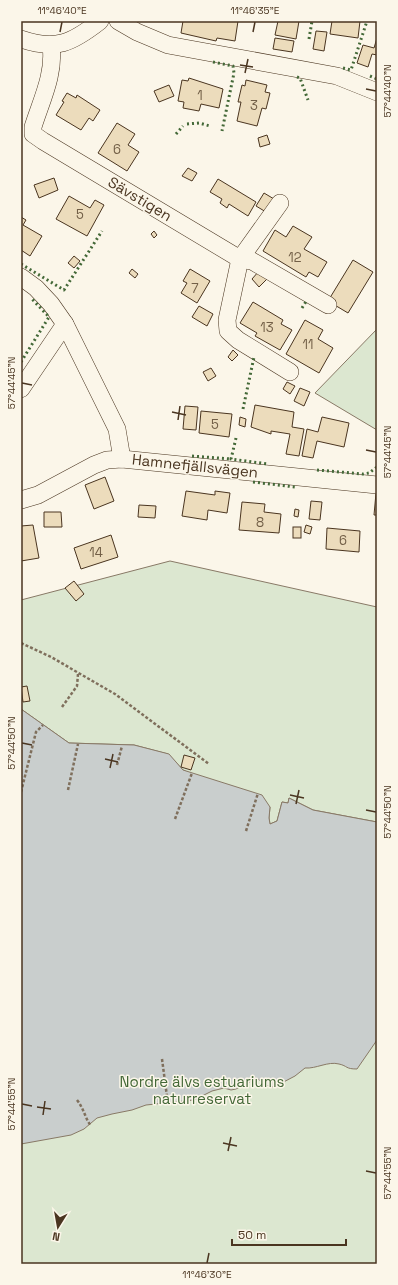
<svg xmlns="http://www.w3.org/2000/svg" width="398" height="1285" font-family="'Space Grotesk',sans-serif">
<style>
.green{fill:#dce7d0;stroke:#887966}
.water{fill:#c9cecd;stroke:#887966}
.building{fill:#ecdcbc;stroke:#4a3520}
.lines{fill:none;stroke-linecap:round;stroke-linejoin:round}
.minor-casing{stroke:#4a3520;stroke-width:18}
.path{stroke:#7f6f5c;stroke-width:2.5;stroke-dasharray:3 2;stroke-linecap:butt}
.minor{stroke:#fbf6e9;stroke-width:17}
.hedge{stroke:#436837;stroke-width:3;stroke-dasharray:2 3;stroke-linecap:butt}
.ticks{fill:none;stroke:#4a3520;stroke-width:1.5}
.labels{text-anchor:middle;stroke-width:3;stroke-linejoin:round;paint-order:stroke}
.number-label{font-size:13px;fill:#725f47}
.street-label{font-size:15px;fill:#4a3520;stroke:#fbf6e9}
.park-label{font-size:15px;fill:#436837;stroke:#fbf6e9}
.neatline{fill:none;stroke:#4a3520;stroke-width:1.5}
.ticks-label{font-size:10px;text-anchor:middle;fill:#4a3520}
</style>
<rect width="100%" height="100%" fill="#fbf6e9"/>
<!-- green -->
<g class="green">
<polygon points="377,329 377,430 315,393"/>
<polygon points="170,561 377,607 377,822 313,810 289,798 288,803 282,802 277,821 270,824 269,818 270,807 183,770 168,754 134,745 69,743 21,709 21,600"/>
<polygon points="21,901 377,914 377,1264 21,1264"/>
</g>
<!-- water -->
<path class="water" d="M21,709L69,743L134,745L169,754L183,770L262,795L270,807L269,818L270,824L277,821L282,802L288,803L289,798L313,810L377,822V1040L357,1069C345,1069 348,1066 339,1064C328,1061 316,1069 305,1068L295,1076L274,1087L265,1085L257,1078L236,1089L231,1090L224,1088L212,1091L194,1100L146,1105L132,1110L112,1114L97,1118L84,1129L71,1135L21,1144Z"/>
<!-- building -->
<g class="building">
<polygon points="183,21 238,21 235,41 217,38 216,41 181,33"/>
<polygon points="278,21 299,21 296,39 275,35"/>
<polygon points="332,21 360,21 358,38 330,34"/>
<polygon points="316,31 327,32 324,51 313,49"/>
<polygon points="275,38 294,41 292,52 273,49"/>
<polygon points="377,38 377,55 372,54 368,67 357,63 363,45 374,48"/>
<polygon points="189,78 223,89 219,108 201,104 199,111 183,108 184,102 178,101 182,80 188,81"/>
<polygon points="246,80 267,85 265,92 270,93 266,109 262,108 257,126 237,121 241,102 238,102 242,85 245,86"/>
<polygon points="169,85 174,96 159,102 154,91"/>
<polygon points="67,93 76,98 77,95 100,110 93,121 89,118 81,130 56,115 64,102 62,101"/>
<polygon points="117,123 135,134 128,145 139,152 127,171 98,153"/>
<polygon points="267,135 270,144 260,147 258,138"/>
<polygon points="188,168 197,173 192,181 182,176"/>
<polygon points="54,178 58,190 39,198 34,185"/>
<polygon points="218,179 256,202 248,216 229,204 227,208 220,203 222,199 210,192"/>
<polygon points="264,193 274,199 266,212 256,206"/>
<polygon points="69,196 90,208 95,200 104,205 87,236 56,219"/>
<polygon points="21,217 26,220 23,225 42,236 30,256 21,250"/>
<polygon points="293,226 312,237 304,249 327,262 318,277 309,272 306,277 263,251 275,230 286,237"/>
<polygon points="154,231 157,235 154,238 151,234"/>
<polygon points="74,256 80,261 74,268 68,263"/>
<polygon points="353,260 373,272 348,313 328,301"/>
<polygon points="132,269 138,274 135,278 129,273"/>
<polygon points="190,269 210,281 197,303 181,293 187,283 183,281"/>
<polygon points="259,271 267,279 259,287 252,279"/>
<polygon points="253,302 283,320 281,324 292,330 280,350 255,336 257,333 240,323"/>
<polygon points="199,306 213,314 207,326 192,317"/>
<polygon points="305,320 323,330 318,339 333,348 319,373 286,354"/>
<polygon points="233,350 238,355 232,361 228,357"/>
<polygon points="211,368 216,376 208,381 203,372"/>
<polygon points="287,382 295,386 290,394 283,389"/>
<polygon points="300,388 310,392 304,406 294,401"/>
<polygon points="255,405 294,412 292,427 304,429 299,456 286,454 290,434 271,431 271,434 251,427"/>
<polygon points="185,406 198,407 196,430 183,429"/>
<polygon points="201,411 232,414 229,437 199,433"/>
<polygon points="240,417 246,419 245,427 239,425"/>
<polygon points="322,417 349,423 344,447 317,441 313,458 302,456 307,429 318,432"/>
<polygon points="105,477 114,501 94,509 85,485"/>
<polygon points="186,491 215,495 215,491 230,493 227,513 208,510 207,520 182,516"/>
<polygon points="376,493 377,494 377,515 374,515"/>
<polygon points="311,501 322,502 320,520 309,519"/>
<polygon points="242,502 265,504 264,512 281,514 279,533 239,530"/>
<polygon points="139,505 156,506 155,518 138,517"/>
<polygon points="295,509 299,510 298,517 294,516"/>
<polygon points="44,512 61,512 62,527 44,527"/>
<polygon points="33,525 39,558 21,561 21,526"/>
<polygon points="306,525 312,527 310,534 304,532"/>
<rect x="293" y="527" width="8" height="11"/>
<polygon points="327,528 360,531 359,552 326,549"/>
<polygon points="111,535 118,557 81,569 74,548"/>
<polygon points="74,581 84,594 76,601 65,588"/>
<polygon points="27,686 30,701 23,702 21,687"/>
<polygon points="184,755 195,758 191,770 181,767"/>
</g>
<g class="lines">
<defs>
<g id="minor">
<polyline points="118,21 137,32 168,45 337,76 377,92"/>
<path d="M21,39C56,51 72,43 100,21"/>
<path d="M51,46C55,74 41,101 33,127V134L43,141L240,259L252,261L328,305"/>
<polyline points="280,203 240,259 227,320 228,331 238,340 290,372"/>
<polyline points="21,277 36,288 51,304 65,324 117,429 122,459"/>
<polyline points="21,389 65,324"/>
<polyline points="21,500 38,495 94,465 107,460 122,459 377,485"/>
</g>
</defs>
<!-- minor casing -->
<use href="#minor" class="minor-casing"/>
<!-- path -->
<g class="path">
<polyline points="21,643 51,657 115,694 209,764"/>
<polyline points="62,707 77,686 78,674"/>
<polyline points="117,765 122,746"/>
<polyline points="68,790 78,744"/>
<polyline points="21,792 36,732 43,725"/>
<polyline points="175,819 192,773"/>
<polyline points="246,831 258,793"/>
<polyline points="162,1059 168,1104"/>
<path d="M77,1100C84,1109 85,1118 91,1126"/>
</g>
<!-- minor -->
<use href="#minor" class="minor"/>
<!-- hedge -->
<g class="hedge">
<polyline points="309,39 312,21"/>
<polyline points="213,62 233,66 234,73 222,131"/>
<polyline points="343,68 351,70 367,21"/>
<polyline points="370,76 377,79"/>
<polyline points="297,77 300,78 308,100"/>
<polyline points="187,124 199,123 210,126"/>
<polyline points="176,134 183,126"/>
<polyline points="21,264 64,290 102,231"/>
<polyline points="302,308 307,300"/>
<polyline points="21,362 49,317 32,299"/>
<polyline points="243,409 254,357"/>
<polyline points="236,438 231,459 268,464"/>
<polyline points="192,456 231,459"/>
<polyline points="317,470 363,474 369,473 377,467"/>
<polyline points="253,482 295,487"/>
</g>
</g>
<!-- ticks -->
<path class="ticks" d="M60,32L62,22M253,32L255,22M240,65L253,67M245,73L248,59M366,89L376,91M22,383L32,385M172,412L186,415M178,420L180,406M366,450L376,452M22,743L32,745M105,759L118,762M110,768L113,754M290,795L304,798M296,804L299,790M366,810L376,812M22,1104L32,1106M37,1107L51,1109M43,1115L45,1101M223,1143L237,1146M228,1151L231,1137M366,1171L376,1173M207,1263L209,1253"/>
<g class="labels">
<!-- number labels -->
<g class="number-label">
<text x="200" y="100">1</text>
<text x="254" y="110">3</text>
<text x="117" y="154">6</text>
<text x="80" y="219">5</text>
<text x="295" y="262">12</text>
<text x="195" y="293">7</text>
<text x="267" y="332">13</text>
<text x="308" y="349">11</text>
<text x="215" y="429">5</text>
<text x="260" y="527">8</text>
<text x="343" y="545">6</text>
<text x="96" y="557">14</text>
</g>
<!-- street labels -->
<g class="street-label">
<text transform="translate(140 199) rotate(31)" y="5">Sävstigen</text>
<text transform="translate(195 466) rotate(6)" y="5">Hamnefjällsvägen</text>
</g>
<!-- park labels -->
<g class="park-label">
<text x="202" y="1087">Nordre älvs estuariums<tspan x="202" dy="17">naturreservat</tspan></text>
</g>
</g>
<!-- border -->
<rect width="398" height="1285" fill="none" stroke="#fbf6e9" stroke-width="44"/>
<!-- north arrow -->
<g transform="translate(58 1227) rotate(191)" stroke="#fbf6e9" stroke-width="3" paint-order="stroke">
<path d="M0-3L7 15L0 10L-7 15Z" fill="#4a3520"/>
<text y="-6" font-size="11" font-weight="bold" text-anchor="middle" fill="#4a3520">N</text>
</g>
<!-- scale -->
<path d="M232 1239v6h114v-6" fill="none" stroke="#4a3520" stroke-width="2"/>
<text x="238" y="1239" font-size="12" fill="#4a3520" stroke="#fbf6e9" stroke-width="3" paint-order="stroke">50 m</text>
<rect x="22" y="22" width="354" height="1241" class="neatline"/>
<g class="ticks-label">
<text x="62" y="14">11°46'40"E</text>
<text x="255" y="14">11°46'35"E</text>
<text transform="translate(387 91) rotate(-90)" y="4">57°44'40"N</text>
<text transform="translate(11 383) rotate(-90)" y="4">57°44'45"N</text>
<text transform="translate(387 452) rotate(-90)" y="4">57°44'45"N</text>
<text transform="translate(11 743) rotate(-90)" y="4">57°44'50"N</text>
<text transform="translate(387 812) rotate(-90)" y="4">57°44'50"N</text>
<text transform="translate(11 1104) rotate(-90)" y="4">57°44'55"N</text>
<text transform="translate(387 1173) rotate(-90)" y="4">57°44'55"N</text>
<text x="207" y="1278">11°46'30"E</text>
</g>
</svg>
